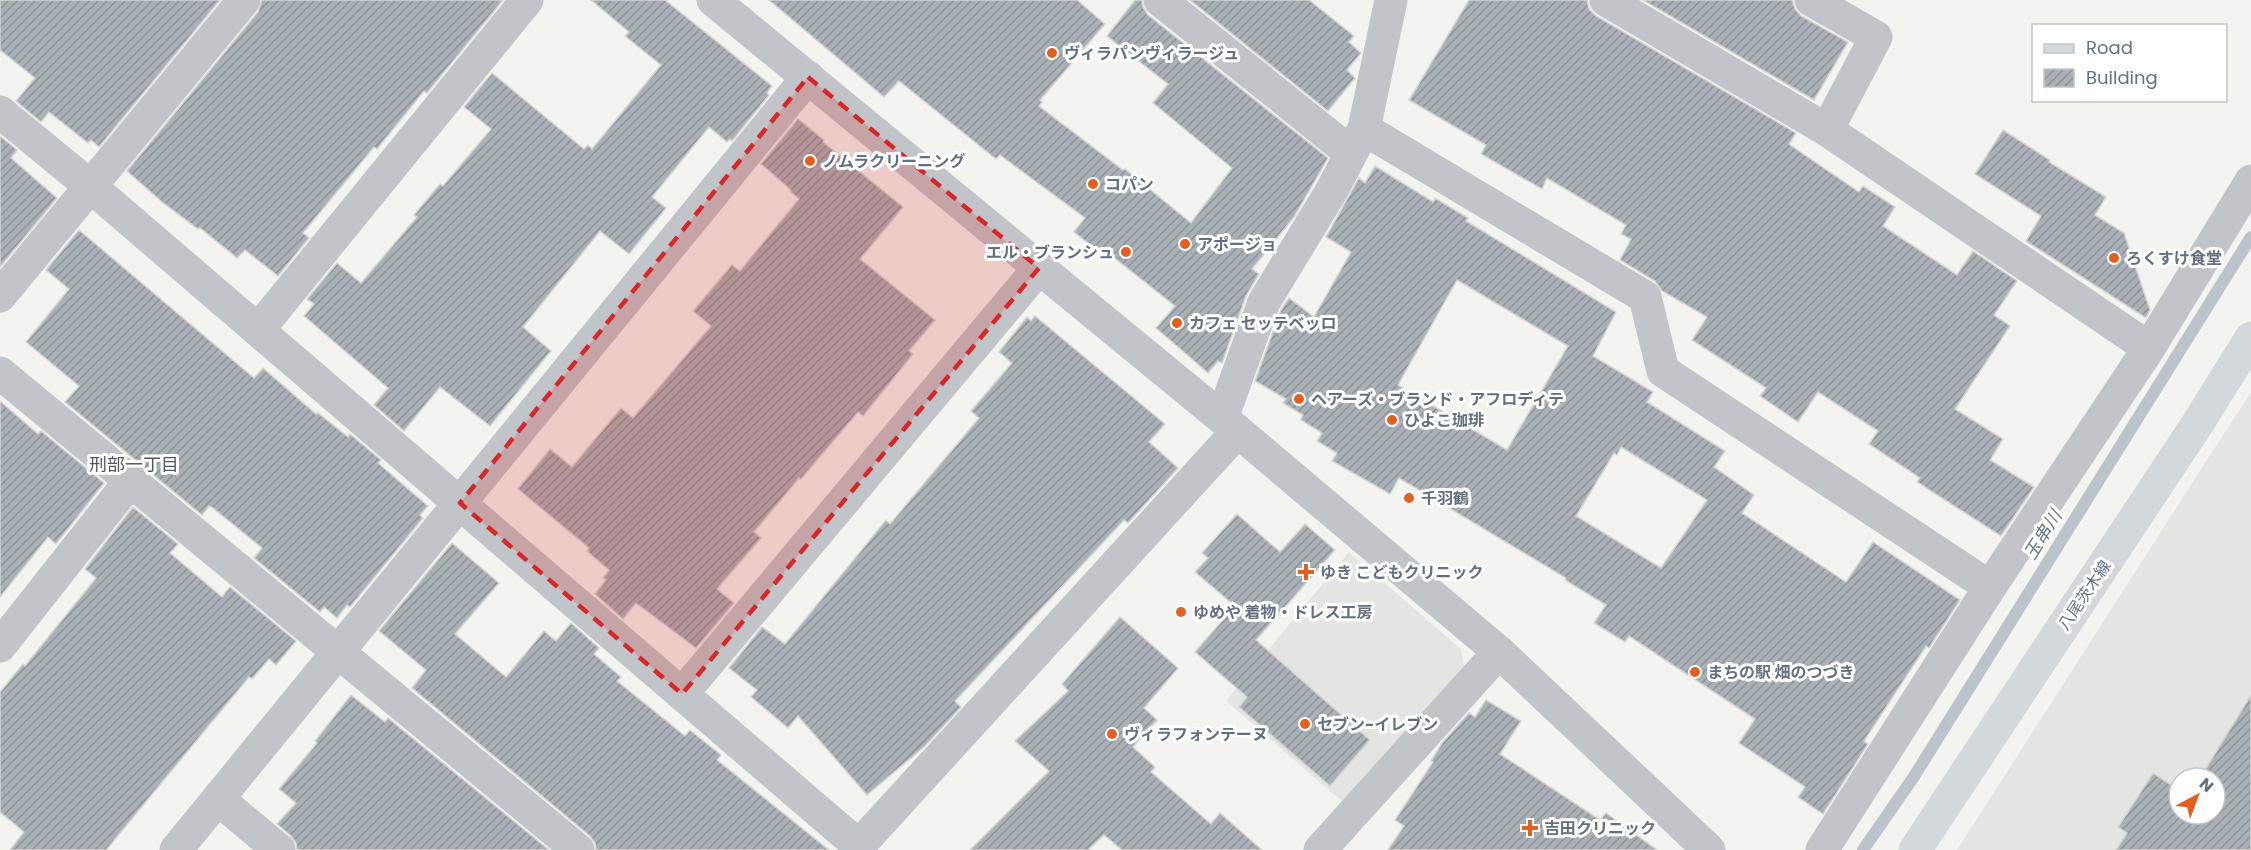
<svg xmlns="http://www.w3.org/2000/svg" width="2251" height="850" font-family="Poppins,'Noto Sans JP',sans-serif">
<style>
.built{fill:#e4e5e3;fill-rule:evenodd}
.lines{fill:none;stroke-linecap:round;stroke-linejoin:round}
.stream{stroke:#bac4ca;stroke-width:12}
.building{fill:url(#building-hatch);stroke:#d5d5d2;stroke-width:1.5;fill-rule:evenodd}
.minor{stroke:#c1c4c8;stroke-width:33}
.primary{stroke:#d3d8dc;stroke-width:33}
.marked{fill:#d62828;fill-opacity:0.2;stroke:#d62828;stroke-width:4.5;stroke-dasharray:12 8;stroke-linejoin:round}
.poi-dot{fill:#e35f20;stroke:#fff;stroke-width:2}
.labels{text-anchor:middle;stroke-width:6;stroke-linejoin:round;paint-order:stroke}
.poi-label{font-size:16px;font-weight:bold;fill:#627181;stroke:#fff;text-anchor:start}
.street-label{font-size:16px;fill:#627181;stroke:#fff}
.neighbourhood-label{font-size:18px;fill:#505a66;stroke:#fff}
.water-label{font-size:18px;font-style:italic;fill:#637985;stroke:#fff}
</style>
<defs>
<pattern id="building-hatch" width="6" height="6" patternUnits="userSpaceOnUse" patternTransform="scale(1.5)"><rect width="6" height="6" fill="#a9b0b6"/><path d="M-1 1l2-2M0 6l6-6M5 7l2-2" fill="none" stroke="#8d9499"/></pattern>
</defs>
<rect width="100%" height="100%" fill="#f3f4ef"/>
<!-- built -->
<g class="built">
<path d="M2251,392V850H1957L2203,466ZM2179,778H2215V814H2179Z"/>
<polygon points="1349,552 1461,649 1464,667 1345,804 1226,701"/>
</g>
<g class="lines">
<!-- stream -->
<polyline class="stream" points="1863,850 1913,778 2251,237"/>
</g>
<!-- building -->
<g class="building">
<polygon points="0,0 220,0 99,147 91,140 88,143 49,112 41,122 16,101 35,78 0,50"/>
<polygon points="262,0 503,0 427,93 424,91 377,149 374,147 303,233 309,238 278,276 245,250 237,258 200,228 198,229 162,202 127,171 258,12"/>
<polygon points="591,0 665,0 772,86 767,93 769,95 732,141 730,139 727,142 709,127 652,197 666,208 629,254 600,231 523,327 551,351 490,426 440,387 404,431 374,405 388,388 304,316 314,304 307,299 337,263 361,283 417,217 414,215 440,184 443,186 491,129 464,107 492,73 584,149 588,145 592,149 661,65 625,36 629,32"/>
<polygon points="769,0 1077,0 1105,24 1040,100 1042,102 1039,106 1123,170 1125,169 1191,223 1232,168 1153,103 1168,84 1107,36 1135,0 1142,0 1143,7 1148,15 1328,158 1294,217 1252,269 1259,274 1246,296 1222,363 1218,361 1208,373 1156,328 1175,306 1107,252 1104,256 1074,232 1085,218 1000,155 996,159 899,81 884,97"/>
<polygon points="1190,0 1309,0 1354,36 1349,42 1361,53 1347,70 1355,78 1328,111"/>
<polygon points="1469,0 1587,0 1589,9 1596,16 1796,133 1789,144 1796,149 1859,192 1863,186 1895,207 1883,226 1957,275 1973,251 2017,281 1994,315 2010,326 1955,409 2003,439 1990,460 2034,487 2001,536 1917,482 1920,478 1869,444 1878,431 1818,392 1798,422 1760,396 1766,388 1692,340 1707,317 1662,291 1655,281 1620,260 1631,239 1621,234 1626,225 1547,178 1542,189 1481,154 1486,145 1409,100"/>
<polygon points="1643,0 1792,0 1795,9 1801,16 1848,42 1814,100"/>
<polygon points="798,119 824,140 823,142 903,207 860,259 935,320 909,351 913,354 863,416 858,412 801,479 799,478 754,532 761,538 717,589 734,603 696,648 636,603 623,619 595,594 606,580 603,578 609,570 587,551 589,548 518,489 550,449 572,467 621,408 633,418 711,326 693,311 732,265 740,271 799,199 790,191 791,190 761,164"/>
<polygon points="2003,130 2050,160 2049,162 2106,197 2095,215 2124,233 2150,310 2146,318 2026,241 2041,216 1975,174"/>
<polygon points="0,136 17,150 11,158 57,198 0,267"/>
<path d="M1375,166L1433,202L1435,198L1468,218L1466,221L1616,312L1593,356L1653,392L1647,402L1725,451L1714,467L1754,495L1742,513L1846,582L1873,542L1960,600L1929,648L1926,646L1864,741L1868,744L1823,814L1798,797L1805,787L1739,743L1755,719L1629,636L1625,642L1594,623L1606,605L1565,580L1566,578L1399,478L1390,494L1332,461L1337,453L1317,441L1322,433L1301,420L1303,415L1283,403L1286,399L1255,381L1281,310L1289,298L1314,317L1351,252L1326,237L1359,178L1365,183ZM1457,280L1568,346L1507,450L1398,385ZM1621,447L1707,500L1661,568L1576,516L1614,453L1617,455Z"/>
<polygon points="79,230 254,378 263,368 316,414 318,413 348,437 350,434 381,460 378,463 428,506 420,515 423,518 350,607 347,605 337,618 324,607 320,612 254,558 262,548 213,508 209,506 202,515 65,402 79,386 26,342 69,289 46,270"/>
<polygon points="1035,316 1165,424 1149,442 1178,468 1128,523 1124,520 955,701 961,707 925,746 867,795 798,716 788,728 751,697 757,690 729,668 762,627 785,644 886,520 890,524 979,418 971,411 1012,363 999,352 1027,317 1031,321"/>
<polygon points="0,401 38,434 41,431 104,483 56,544 48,537 0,597"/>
<polygon points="133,507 178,544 170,553 222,597 230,587 296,641 276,665 269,659 252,679 249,677 106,850 10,850 24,832 0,812 0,692 23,664 25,666 96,578 85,569"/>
<polygon points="1237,514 1280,552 1305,524 1335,550 1256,640 1370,740 1330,786 1239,707 1247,697 1195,652 1235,606 1195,572 1208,558 1202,553"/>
<polygon points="452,543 499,583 455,634 506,677 544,631 556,641 571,623 599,648 594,654 621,677 617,681 685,736 690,730 721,755 717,760 829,850 596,850 595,843 590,836 412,688 426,670 379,631"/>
<polygon points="1120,617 1178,668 1144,708 1157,720 1133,747 1155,767 1151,772 1211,824 1220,813 1262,850 1122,850 1104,835 1088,850 970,850 1049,771 1015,741 1068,691 1062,684"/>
<polygon points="351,695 385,722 388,718 549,850 297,850 296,843 291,836 277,824 296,803 279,789 317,743 315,741"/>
<polygon points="2251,695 2251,850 2116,850 2127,833 2118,827 2153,773 2179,790 2179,814 2215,814 2215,778 2200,778"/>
<polygon points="1486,700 1521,721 1500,754 1600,820 1606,813 1657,850 1388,850 1404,826 1395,820 1433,762 1431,761 1442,743 1469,713 1475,717"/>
</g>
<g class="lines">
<!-- minor -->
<g class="minor">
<polyline points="713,0 1222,418 1499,652 1709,850"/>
<polyline points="1160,0 1351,153"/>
<polyline points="1606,0 1827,130 2149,348"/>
<polyline points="1811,0 1876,37 1827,130"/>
<polyline points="0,112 90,186 859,846"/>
<polyline points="1364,129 1645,297 1663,371 1990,587"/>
<polyline points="0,296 244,0"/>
<polyline points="258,330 527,0"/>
<polyline points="0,373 578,850"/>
<polyline points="1222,418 1264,302 1332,190 1364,129 1391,0"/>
<polyline points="0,646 131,480"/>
<polyline points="682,694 1039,268"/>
<polyline points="218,799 279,850"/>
<polyline points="176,850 808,77"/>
<polyline points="855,850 1237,432"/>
<polyline points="1320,850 1499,652"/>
<polyline points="1822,850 1990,587 2149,348 2251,181"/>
</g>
<!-- primary -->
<polyline class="primary" points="1915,850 2198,423 2251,338"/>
</g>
<!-- marked area -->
<path class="marked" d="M808,77L1039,268L682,694L460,503Z"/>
<!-- markers -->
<g class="poi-dot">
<circle cx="1052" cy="53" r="6"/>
<circle cx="810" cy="161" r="6"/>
<circle cx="1093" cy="184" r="6"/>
<circle cx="1185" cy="244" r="6"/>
<circle cx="1126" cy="252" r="6"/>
<circle cx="2114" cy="258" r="6"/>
<circle cx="1177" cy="323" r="6"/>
<circle cx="1299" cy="399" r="6"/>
<circle cx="1392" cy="420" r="6"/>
<circle cx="1409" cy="498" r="6"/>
<path d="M1303 563h6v6h6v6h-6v6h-6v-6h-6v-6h6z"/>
<circle cx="1181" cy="612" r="6"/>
<circle cx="1695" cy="672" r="6"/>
<circle cx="1305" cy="724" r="6"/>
<circle cx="1112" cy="734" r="6"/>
<path d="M1527 819h6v6h6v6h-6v6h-6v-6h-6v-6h6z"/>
</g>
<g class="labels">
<!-- poi labels -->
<g class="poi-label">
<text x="1064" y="59">ヴィラパンヴィラージュ</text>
<text x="822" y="167">ノムラクリーニング</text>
<text x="1105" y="190">コパン</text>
<text x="1197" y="250">アポージョ</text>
<text x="1114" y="258" text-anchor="end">エル・ブランシュ</text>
<text x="2126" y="264">ろくすけ食堂</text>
<text x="1189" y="329">カフェ セッテベッロ</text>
<text x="1311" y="405">ヘアーズ・ブランド・アフロディテ</text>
<text x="1404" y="426">ひよこ珈琲</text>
<text x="1421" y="504">千羽鶴</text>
<text x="1320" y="578">ゆき こどもクリニック</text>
<text x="1193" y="618">ゆめや 着物・ドレス工房</text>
<text x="1707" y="678">まちの駅 畑のつづき</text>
<text x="1317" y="730">セブン-イレブン</text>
<text x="1124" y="740">ヴィラフォンテーヌ</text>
<text x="1544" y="834">吉田クリニック</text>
</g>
<!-- street labels -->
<g class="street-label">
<text transform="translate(2084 595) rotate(-56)" y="6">八尾茨木線</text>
</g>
<!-- neighbourhood labels -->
<g class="neighbourhood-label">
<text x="134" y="471">刑部一丁目</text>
</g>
<!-- water labels -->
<g class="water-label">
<text transform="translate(2043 535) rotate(-58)" y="6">玉串川</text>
</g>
</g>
<!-- legend -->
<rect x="2032" y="24" width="195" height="78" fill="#ffffff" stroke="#c0c6cd" stroke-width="1.5"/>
<rect x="2044" y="44" width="30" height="9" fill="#d3d8dc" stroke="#c0c6cd" stroke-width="1.5"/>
<text x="2086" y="54" font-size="18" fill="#627181">Road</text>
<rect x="2044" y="69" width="30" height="18" fill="url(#building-hatch)" stroke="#c0c6cd" stroke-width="1.5"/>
<text x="2086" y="84" font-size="18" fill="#627181">Building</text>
<!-- north arrow -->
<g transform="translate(2197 796) rotate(41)"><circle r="28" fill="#ffffff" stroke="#c0c6cd" stroke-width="1.5"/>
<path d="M0-4.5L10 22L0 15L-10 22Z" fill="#e35f20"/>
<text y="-9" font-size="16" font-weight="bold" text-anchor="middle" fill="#627181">N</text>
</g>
</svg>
